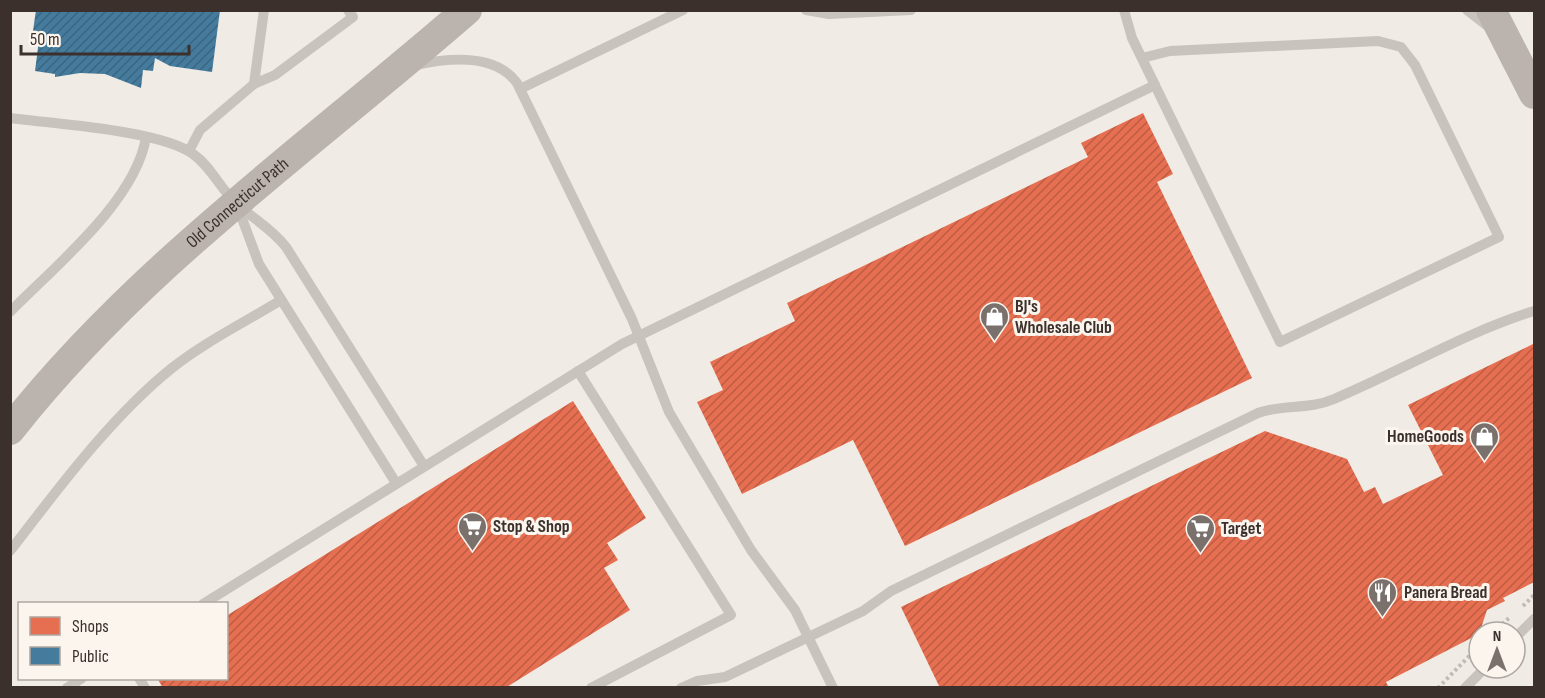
<svg xmlns="http://www.w3.org/2000/svg" width="1545" height="698" font-family="'Sofia Sans Condensed',sans-serif">
<style>
.shops{fill:url(#shops-hatch)}
.public{fill:url(#public-hatch)}
.lines{fill:none;stroke-linecap:round;stroke-linejoin:round}
.path{stroke:#c2bbb6;stroke-width:4;stroke-dasharray:3 3;stroke-linecap:butt}
.lane{stroke:#c9c3be;stroke-width:10}
.secondary{stroke:#bab3ae;stroke-width:30}
.labels{text-anchor:middle;stroke-width:6;stroke-linejoin:round;paint-order:stroke}
.street-label{font-size:18px;fill:#3b302b;stroke:#fbf5ee}
.poi-label{font-size:18px;font-weight:bold;fill:#3b302b;stroke:#fbf5ee;text-anchor:start}
</style>
<defs>
<pattern id="shops-hatch" width="6" height="6" patternUnits="userSpaceOnUse" patternTransform="scale(1.5)"><rect width="6" height="6" fill="#e76f51"/><path d="M-1 1l2-2M0 6l6-6M5 7l2-2" fill="none" stroke="#bc5c43"/></pattern>
<pattern id="public-hatch" width="6" height="6" patternUnits="userSpaceOnUse" patternTransform="scale(1.5)"><rect width="6" height="6" fill="#457b9d"/><path d="M-1 1l2-2M0 6l6-6M5 7l2-2" fill="none" stroke="#3b6580"/></pattern>
</defs>
<rect width="100%" height="100%" fill="#f0ebe5"/>
<!-- shops -->
<g class="shops">
<polygon points="1143,113 1173,174 1157,182 1252,378 905,546 853,440 742,494 697,402 723,390 710,362 795,321 787,303 1088,157 1081,143"/>
<polygon points="1533,344 1534,582 1503,598 1505,601 1487,610 1479,634 1386,682 1389,688 940,688 901,607 1265,431 1347,459 1364,492 1375,487 1383,504 1443,475 1408,405"/>
<polygon points="573,401 646,518 607,543 618,560 604,568 630,610 505,688 163,688 157,678 226,678 226,616"/>
</g>
<!-- public -->
<polygon class="public" points="36,10 220,10 212,72 170,66 155,58 153,71 143,70 141,88 105,74 80,73 55,77 55,74 35,71 40,32 33,31"/>
<g class="lines">
<!-- path -->
<g class="path">
<polyline points="1523,606 1534,595"/>
<polyline points="1493,632 1509,618"/>
<polyline points="1438,688 1479,646"/>
</g>
<!-- lane -->
<g class="lane">
<polyline points="806,10 829,14 911,10"/>
<polyline points="1124,10 1132,38 1280,342 1499,237 1415,65 1401,47 1378,41 1170,51 1142,58"/>
<polyline points="1467,10 1489,27"/>
<path d="M416,65C448,58 495,53 517,83L632,319L669,412L751,550L795,610L833,688"/>
<polyline points="254,84 264,10"/>
<polyline points="520,89 683,10"/>
<path d="M10,118C54,124 160,130 193,154C212,167 221,191 238,205C255,220 272,229 286,247L424,466"/>
<polyline points="189,151 200,130 254,84 275,75 353,17 348,10"/>
<polyline points="237,205 259,264 396,483"/>
<path d="M10,312C54,267 136,201 146,137"/>
<polyline points="578,371 731,615 591,688"/>
<path d="M10,551C58,489 111,417 172,368C203,343 247,321 281,300"/>
<polyline points="203,604 622,344 1155,85"/>
<polyline points="1515,638 1534,619"/>
<polyline points="139,678 145,688"/>
<polyline points="67,688 82,678"/>
<path d="M681,688L697,681L725,677L863,611L891,591L1258,413C1282,404 1309,410 1334,399C1401,371 1464,333 1534,311"/>
<polyline points="1465,688 1485,668"/>
</g>
<!-- secondary -->
<g class="secondary">
<polyline points="1491,10 1534,94"/>
<path id="s1" d="M10,430C138,267 312,145 467,10"/>
</g>
</g>
<!-- icons -->
<defs>
<symbol id="shop-pin" viewBox="-11 -11 22 30"><path d="M0 17L-7.5 6A9.5 9.5 0 1 1 7.5 6Z" fill="#7a716c" stroke="#fbf5ee"/><path d="M-5-2.5h2.3a2.7 3.5 0 0 1 5.4 0H5L5.5 6h-11ZM-1.5-2.5h3a1.5 2.3 0 0 0-3 0Z" fill="#fff"/></symbol>
<symbol id="supermarket-pin" viewBox="-11 -11 22 30"><path d="M0 17L-7.5 6A9.5 9.5 0 1 1 7.5 6Z" fill="#7a716c" stroke="#fbf5ee"/><path d="M-6-5.5h2.5l.6 2H6L4.5 2H-2.5L-4.4-4H-6ZM-1.5 3.2a1.3 1.3 0 1 0 .1 0ZM3 3.2a1.3 1.3 0 1 0 .1 0Z" fill="#fff"/></symbol>
<symbol id="restaurant-pin" viewBox="-11 -11 22 30"><path d="M0 17L-7.5 6A9.5 9.5 0 1 1 7.5 6Z" fill="#7a716c" stroke="#fbf5ee"/><path d="M-5-6h1v4h1v-4h1v4h1v-4h1v5L-1.5 .5V6h-2V.5L-5-1ZM5-6V6H3V1.5H1.5Q1.5-4 5-6Z" fill="#fff"/></symbol>
</defs>
<g fill-rule="evenodd">
<use href="#shop-pin" x="978" y="300" width="33" height="45"/>
<use href="#shop-pin" x="1468" y="420" width="33" height="45"/>
<use href="#supermarket-pin" x="456" y="510" width="33" height="45"/>
<use href="#supermarket-pin" x="1184" y="512" width="33" height="45"/>
<use href="#restaurant-pin" x="1366" y="576" width="33" height="45"/>
</g>
<g class="labels">
<!-- street labels -->
<g class="street-label">
<text dy="6" stroke="none"><textPath href="#s1" startOffset="322">Old Connecticut Path</textPath></text>
</g>
<!-- poi labels -->
<g class="poi-label">
<text x="1015" y="312">BJ's<tspan x="1015" dy="21">Wholesale Club</tspan></text>
<text x="1464" y="442" text-anchor="end">HomeGoods</text>
<text x="493" y="532">Stop &amp; Shop</text>
<text x="1221" y="534">Target</text>
<text x="1404" y="598">Panera Bread</text>
</g>
</g>
<!-- border -->
<rect width="1545" height="698" fill="none" stroke="#3b302b" stroke-width="24"/>
<!-- legend -->
<rect x="18" y="602" width="210" height="78" fill="#fbf5ee" stroke="#aea6a0" stroke-width="1.5"/>
<rect x="30" y="617" width="30" height="18" fill="#e76f51" stroke="#aea6a0" stroke-width="1.5"/>
<text x="72" y="632" font-size="18" fill="#3b302b">Shops</text>
<rect x="30" y="647" width="30" height="18" fill="#457b9d" stroke="#aea6a0" stroke-width="1.5"/>
<text x="72" y="662" font-size="18" fill="#3b302b">Public</text>
<!-- north arrow -->
<g transform="translate(1497 650)"><circle r="28" fill="#fbf5ee" stroke="#aea6a0" stroke-width="1.5"/>
<path d="M0-4.5L10 22L0 15L-10 22Z" fill="#7a716c"/>
<text y="-9" font-size="16" font-weight="bold" text-anchor="middle" fill="#3b302b">N</text>
</g>
<!-- scale -->
<path d="M21 45v9h168v-9" fill="none" stroke="#3b302b" stroke-width="3"/>
<text x="30" y="45" font-size="18" fill="#3b302b" stroke="#fbf5ee" stroke-width="4.5" paint-order="stroke">50 m</text>
</svg>
